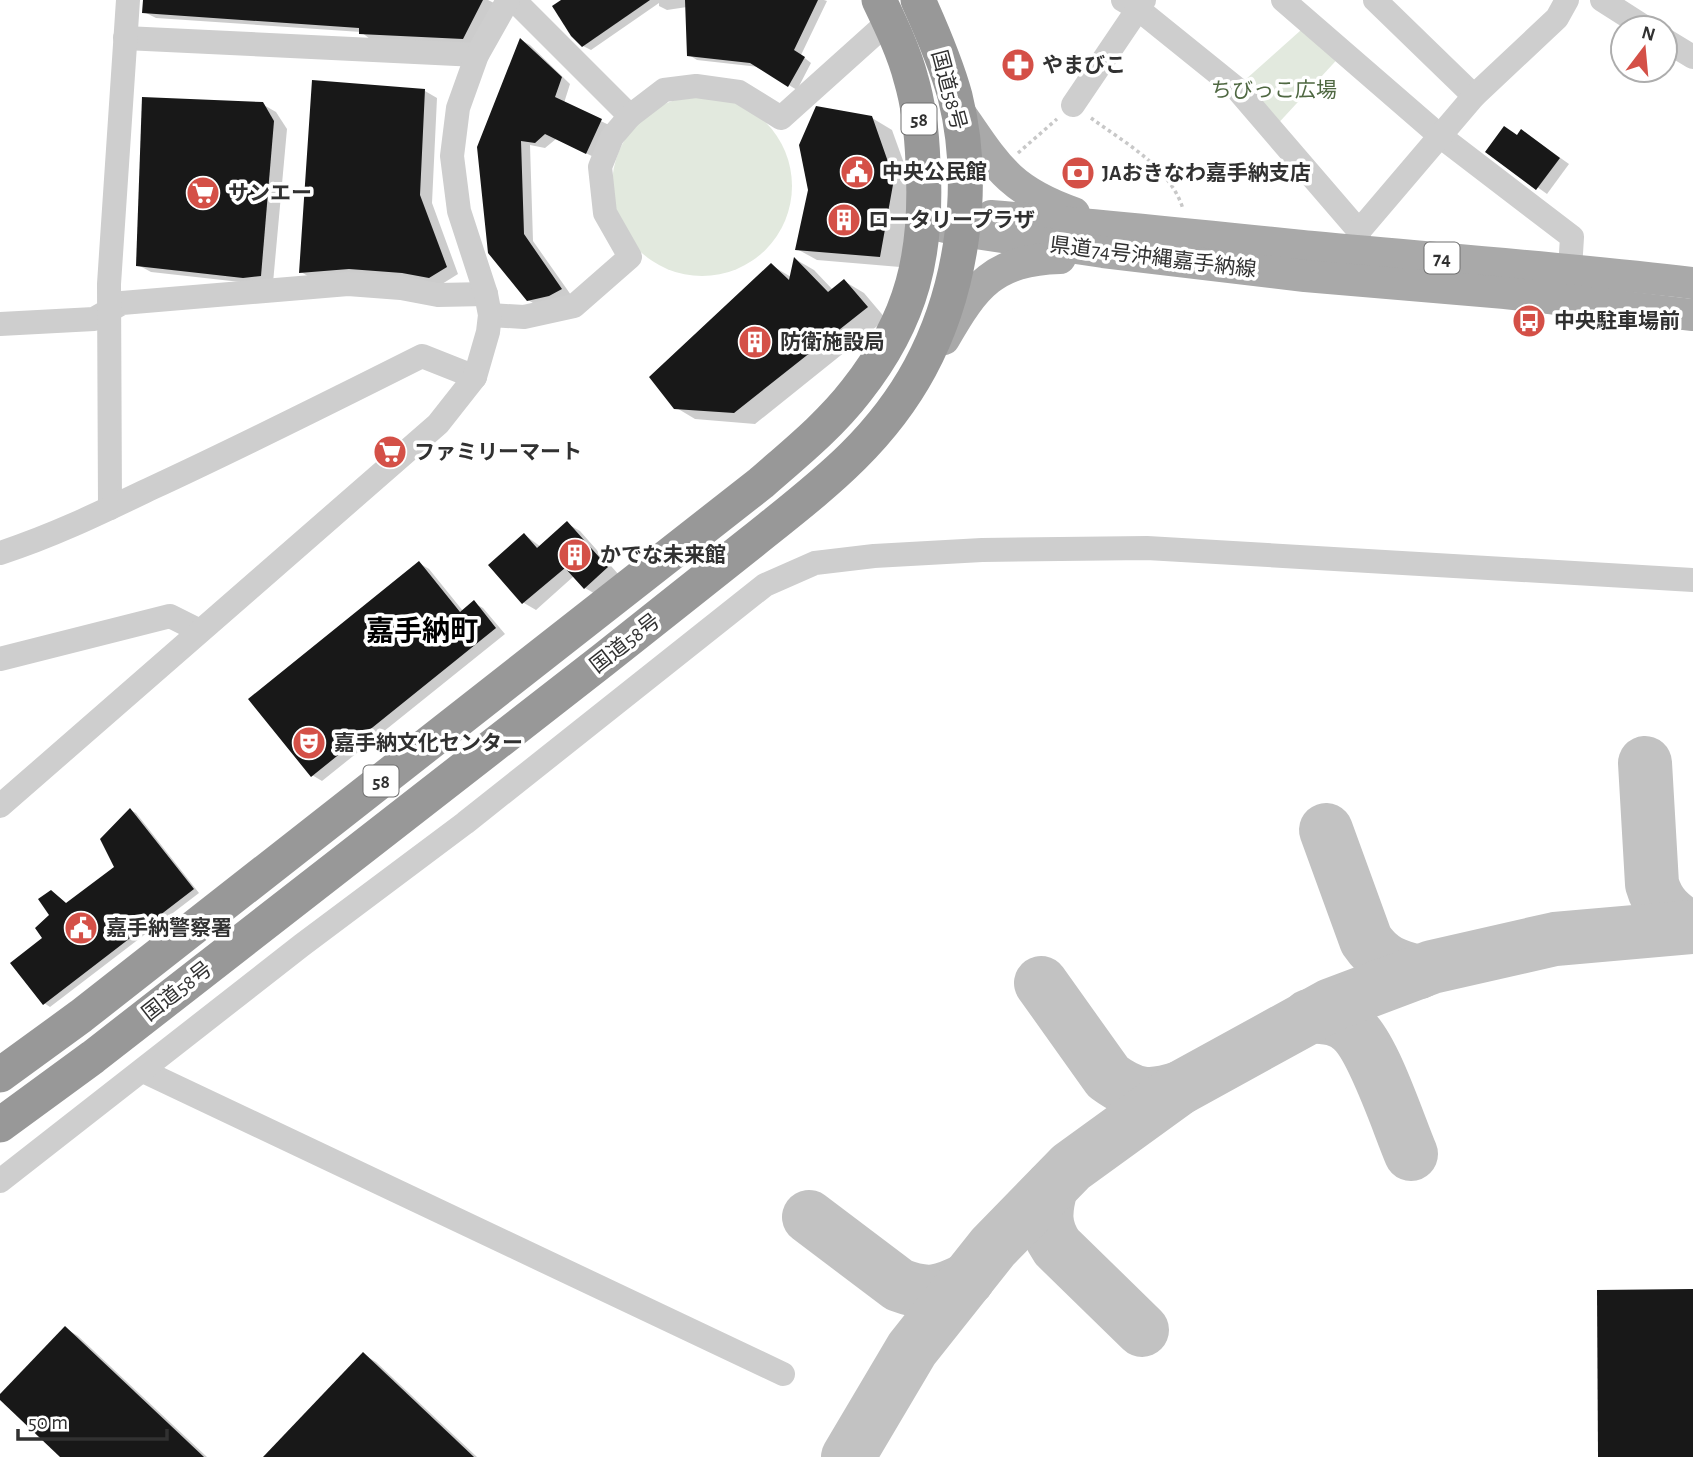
<svg xmlns="http://www.w3.org/2000/svg" width="1693" height="1457" font-family="'Alegreya Sans','Noto Sans JP',sans-serif">
<style>
.green{fill:#e2e9de}
.shadow{fill:#0003}
.lines{fill:none;stroke-linecap:round;stroke-linejoin:round}
.taxiway{stroke:#c2c2c2;stroke-width:54}
.building{fill:#181818}
.path{stroke:#c8c8c8;stroke-width:3.5;stroke-dasharray:3.5 3.5;stroke-linecap:butt}
.minor{stroke:#cecece;stroke-width:24}
.major{stroke:#a9a9a9;stroke-width:32}
.highway{stroke:#989898;stroke-width:35}
.labels{text-anchor:middle;stroke-width:7;stroke-linejoin:round;paint-order:stroke}
.shield{fill:#fff;stroke:#6f6f6f;stroke-width:2}
.shield-label{font-size:19px;font-weight:bold;fill:#313131}
.poi-label{font-size:21px;font-weight:bold;fill:#313131;stroke:#fff;text-anchor:start}
.street-label{font-size:21px;fill:#313131;stroke:#fff}
.park-label{font-size:21px;fill:#4f6842;stroke:#fff}
.district-label{font-size:28px;font-weight:bold;fill:#000;stroke:#fff}
</style>
<rect width="100%" height="100%" fill="#fff"/>
<!-- green -->
<g class="green">
<polygon points="1310,22 1344,52 1273,129 1236,88"/>
<circle cx="702" cy="186" r="90"/>
</g>
<!-- shadow -->
<g class="shadow">
<polygon points="148,0 488,0 494,3 473,44 370,39 361,32 156,18 146,13"/>
<polygon points="564,0 824,0 827,1 801,55 811,63 797,90 759,67 697,60 689,55 687,7 667,10 659,6 659,3 591,50 583,46"/>
<polygon points="521,40 530,45 570,84 564,103 611,126 596,158 556,139 545,148 530,145 533,241 571,295 538,306 528,300 490,252"/>
<polygon points="425,91 437,98 432,203 458,274 442,284 313,279 301,272"/>
<polygon points="262,104 276,112 287,129 273,283 258,284 151,272 138,265"/>
<polygon points="872,118 892,130 914,191 900,267 817,260 797,249 810,190"/>
<polygon points="1518,136 1531,137 1569,164 1547,194 1487,151"/>
<polygon points="795,259 814,270 833,290 844,281 864,293 886,319 755,424 695,419 675,407 771,265 791,277"/>
<polygon points="568,524 580,531 619,575 597,595 585,588 574,576 536,610 524,603 490,565 525,535 541,547"/>
<polygon points="419,563 429,569 463,611 474,603 483,608 505,634 322,781 312,775"/>
<polygon points="130,810 136,813 199,893 50,1007 44,1003 45,938 51,915 52,892 67,904 116,868"/>
<polygon points="65,1328 78,1336 207,1457 63,1457 0,1397"/>
<polygon points="363,1354 376,1362 477,1457 265,1457"/>
</g>
<g class="lines">
<!-- taxiway -->
<g class="taxiway">
<path d="M1645,763L1652,884C1658,905 1670,916 1689,927"/>
<path d="M1326,830L1366,940C1380,961 1395,966 1419,972"/>
<path d="M1041,983L1108,1077C1134,1096 1149,1098 1180,1088"/>
<path d="M1309,1016C1326,1017 1342,1018 1354,1031C1375,1052 1398,1123 1411,1154"/>
<path d="M1051,1188C1045,1210 1043,1227 1057,1247L1142,1330"/>
<path d="M809,1217L899,1285C928,1296 940,1293 968,1279"/>
<polyline points="848,1457 912,1349 993,1247 1071,1167 1180,1088 1331,1005 1432,967 1555,939 1693,927"/>
</g>
</g>
<!-- building -->
<g class="building">
<polygon points="143,0 483,0 463,39 359,34 359,28 142,13"/>
<polygon points="561,0 650,0 582,47 571,36 552,6"/>
<polygon points="685,0 818,0 794,50 805,57 788,87 750,63 687,56"/>
<polygon points="520,38 562,77 555,97 602,119 586,154 545,134 535,143 521,141 524,234 562,289 549,296 527,301 488,253 477,147"/>
<polygon points="312,80 425,89 420,195 447,267 429,278 402,273 349,269 299,273"/>
<polygon points="142,97 263,102 274,121 261,276 243,278 136,266"/>
<polygon points="816,106 872,116 894,179 880,257 795,250 808,190 799,145"/>
<polygon points="1504,126 1517,135 1521,129 1560,158 1536,190 1485,152"/>
<polygon points="794,257 828,292 844,279 868,307 734,413 674,409 649,377 771,263 789,280"/>
<polygon points="567,521 608,567 584,589 565,568 522,604 488,565 524,533 537,548"/>
<polygon points="419,561 460,612 474,600 496,628 311,777 248,699"/>
<polygon points="130,808 194,889 43,1005 10,963 42,938 35,928 49,915 38,899 51,890 66,903 114,867 100,839"/>
<polygon points="1693,1289 1693,1457 1598,1457 1597,1290"/>
<polygon points="65,1326 204,1457 60,1457 0,1400 0,1394"/>
<polygon points="363,1352 474,1457 263,1457"/>
</g>
<g class="lines">
<!-- path -->
<g class="path">
<path d="M1091,118C1125,143 1170,167 1183,209"/>
<polyline points="1018,153 1057,119"/>
</g>
<!-- minor -->
<g class="minor">
<polyline points="514,0 630,116"/>
<polyline points="1123,0 1138,9 1236,88 1359,231 1358,267"/>
<polyline points="1283,0 1440,136 1572,237 1570,269"/>
<polyline points="1375,0 1474,96"/>
<polyline points="1602,0 1646,28"/>
<polyline points="125,38 477,55"/>
<polyline points="1665,40 1693,57"/>
<polyline points="1073,105 1144,0"/>
<polyline points="1359,231 1474,96 1557,18 1567,0"/>
<polyline points="490,315 524,317 574,306 630,257 605,213 600,167 612,137 630,116 664,90 696,86 739,92 781,118 889,21"/>
<polyline points="0,324 94,319 122,303 348,284 401,288 438,295 486,294"/>
<polyline points="110,508 109,284 128,0"/>
<path d="M0,553C53,536 102,512 152,488C243,446 332,401 422,356L475,377"/>
<polyline points="0,659 170,616 200,631"/>
<polyline points="0,806 438,424 475,377 488,332 490,315 486,294 459,211 452,156 458,108 477,55 508,0"/>
<polyline points="143,1071 783,1374"/>
<polyline points="0,1181 302,945 465,823 765,585 815,563 874,556 982,550 1147,548 1693,580"/>
</g>
<!-- major -->
<g class="major">
<path d="M958,110C996,165 1008,190 1074,213"/>
<path d="M991,216C1098,225 1205,236 1313,247C1440,259 1566,268 1693,283"/>
<polyline points="924,222 962,231 1103,252 1305,276 1505,293 1693,315"/>
<path d="M944,339C975,285 994,260 1060,258"/>
</g>
<!-- highway -->
<g class="highway">
<path d="M0,1075L81,1016L761,483C794,454 829,426 856,391C913,319 928,253 923,163C922,135 919,106 911,79C904,52 891,25 879,0"/>
<path d="M0,1125L93,1057C263,925 433,792 603,660C653,620 703,581 753,541C819,488 879,444 920,368C963,288 977,184 955,96C946,63 932,31 918,0"/>
</g>
</g>
<!-- icons -->
<defs>
<symbol id="pharmacy-disc" viewBox="-11 -11 22 22"><circle r="9.5" fill="#d45047" stroke="#fff"/><path d="M-2-6h4v4h4v4h-4v4h-4v-4h-4v-4h4Z" fill="#fff"/></symbol>
<symbol id="civic-disc" viewBox="-11 -11 22 22"><circle r="9.5" fill="#d45047" stroke="#fff"/><path d="M-.6-6.5H3V-4.5H.6V-3L4-1V1h2V6H-6V1h2V-1L-.6-3ZM-1.2 2.5V6h2.4V2.5Z" fill="#fff"/></symbol>
<symbol id="bank-disc" viewBox="-11 -11 22 22"><circle r="9.5" fill="#d45047" stroke="#fff"/><path d="M-6-4H6V4H-6ZM0-2.3a2.3 2.3 0 1 0 0 4.6a2.3 2.3 0 1 0 0-4.6Z" fill="#fff"/></symbol>
<symbol id="supermarket-disc" viewBox="-11 -11 22 22"><circle r="9.5" fill="#d45047" stroke="#fff"/><path d="M-6-5.5h2.5l.6 2H6L4.5 2H-2.5L-4.4-4H-6ZM-1.5 3.2a1.3 1.3 0 1 0 .1 0ZM3 3.2a1.3 1.3 0 1 0 .1 0Z" fill="#fff"/></symbol>
<symbol id="building-disc" viewBox="-11 -11 22 22"><circle r="9.5" fill="#d45047" stroke="#fff"/><path d="M-4-6H4V6H1V3H-1V6H-4ZM-2.5-4.3h1.7v1.8h-1.7ZM.8-4.3h1.7v1.8H.8ZM-2.5-1h1.7V.8h-1.7ZM.8-1h1.7V.8H.8Z" fill="#fff"/></symbol>
<symbol id="bus-disc" viewBox="-11 -11 22 22"><circle r="9.5" fill="#d45047" stroke="#fff"/><path d="M-5-6H5V4H4V6H2V4H-2V6H-4V4H-5ZM-3.5-4V0h7V-4ZM-3.5 1.2v1.5H-2V1.2ZM2 1.2v1.5H3.5V1.2Z" fill="#fff"/></symbol>
<symbol id="theatre-disc" viewBox="-11 -11 22 22"><circle r="9.5" fill="#d45047" stroke="#fff"/><path d="M-5-5.5Q0-4 5-5.5V0Q5 5 0 6Q-5 5-5 0ZM-3.3-2.5H-1v1.5H-3.3ZM1-2.5H3.3v1.5H1ZM-2.8 1Q0 5.5 2.8 1Z" fill="#fff"/></symbol>
</defs>
<g fill-rule="evenodd">
<use href="#pharmacy-disc" x="999" y="46" width="38" height="38"/>
<use href="#civic-disc" x="838" y="153" width="38" height="38"/>
<use href="#bank-disc" x="1059" y="154" width="38" height="38"/>
<use href="#supermarket-disc" x="184" y="174" width="38" height="38"/>
<use href="#building-disc" x="825" y="201" width="38" height="38"/>
<use href="#bus-disc" x="1510" y="302" width="38" height="38"/>
<use href="#building-disc" x="736" y="323" width="38" height="38"/>
<use href="#supermarket-disc" x="371" y="433" width="38" height="38"/>
<use href="#building-disc" x="556" y="536" width="38" height="38"/>
<use href="#theatre-disc" x="290" y="724" width="38" height="38"/>
<use href="#civic-disc" x="62" y="909" width="38" height="38"/>
</g>
<g class="labels">
<!-- shield labels -->
<g class="shield">
<rect x="901.5" y="103.5" width="35" height="31" rx="5"/>
<rect x="1424.5" y="242.5" width="35" height="31" rx="5"/>
<rect x="363.5" y="765.5" width="35" height="31" rx="5"/>
</g>
<g class="shield-label">
<text x="919" y="126">58</text>
<text x="1442" y="265">74</text>
<text x="381" y="788">58</text>
</g>
<!-- poi labels -->
<g class="poi-label">
<text x="1042" y="72">やまびこ</text>
<text x="882" y="179">中央公民館</text>
<text x="1102" y="180">JAおきなわ嘉手納支店</text>
<text x="228" y="200">サンエー</text>
<text x="868" y="227">ロータリープラザ</text>
<text x="1554" y="328">中央駐車場前</text>
<text x="780" y="349">防衛施設局</text>
<text x="414" y="459">ファミリーマート</text>
<text x="600" y="562">かでな未来館</text>
<text x="334" y="750">嘉手納文化センター</text>
<text x="106" y="935">嘉手納警察署</text>
</g>
<!-- street labels -->
<g class="street-label">
<text transform="translate(949 90) rotate(75)" y="7">国道58号</text>
<text transform="translate(1153 257) rotate(7)" y="7">県道74号沖縄嘉手納線</text>
<text transform="translate(625 643) rotate(-38)" y="7">国道58号</text>
<text transform="translate(177 991) rotate(-38)" y="7">国道58号</text>
</g>
<!-- park labels -->
<g class="park-label">
<text x="1274" y="97">ちびっこ広場</text>
</g>
<!-- district labels -->
<g class="district-label">
<text x="422" y="640">嘉手納町</text>
</g>
</g>
<!-- north arrow -->
<g transform="translate(1644 49) rotate(16)"><circle r="33" fill="#ffffff" stroke="#adadad" stroke-width="2"/>
<path d="M0-5L12 26L0 18L-12 26Z" fill="#d45047"/>
<text y="-10" font-size="19" font-weight="bold" text-anchor="middle" fill="#313131">N</text>
</g>
<!-- scale -->
<path d="M18 1429v10h149v-10" fill="none" stroke="#313131" stroke-width="3.5"/>
<text x="28" y="1429" font-size="21" fill="#313131" stroke="#ffffff" stroke-width="5" paint-order="stroke">50 m</text>
</svg>
